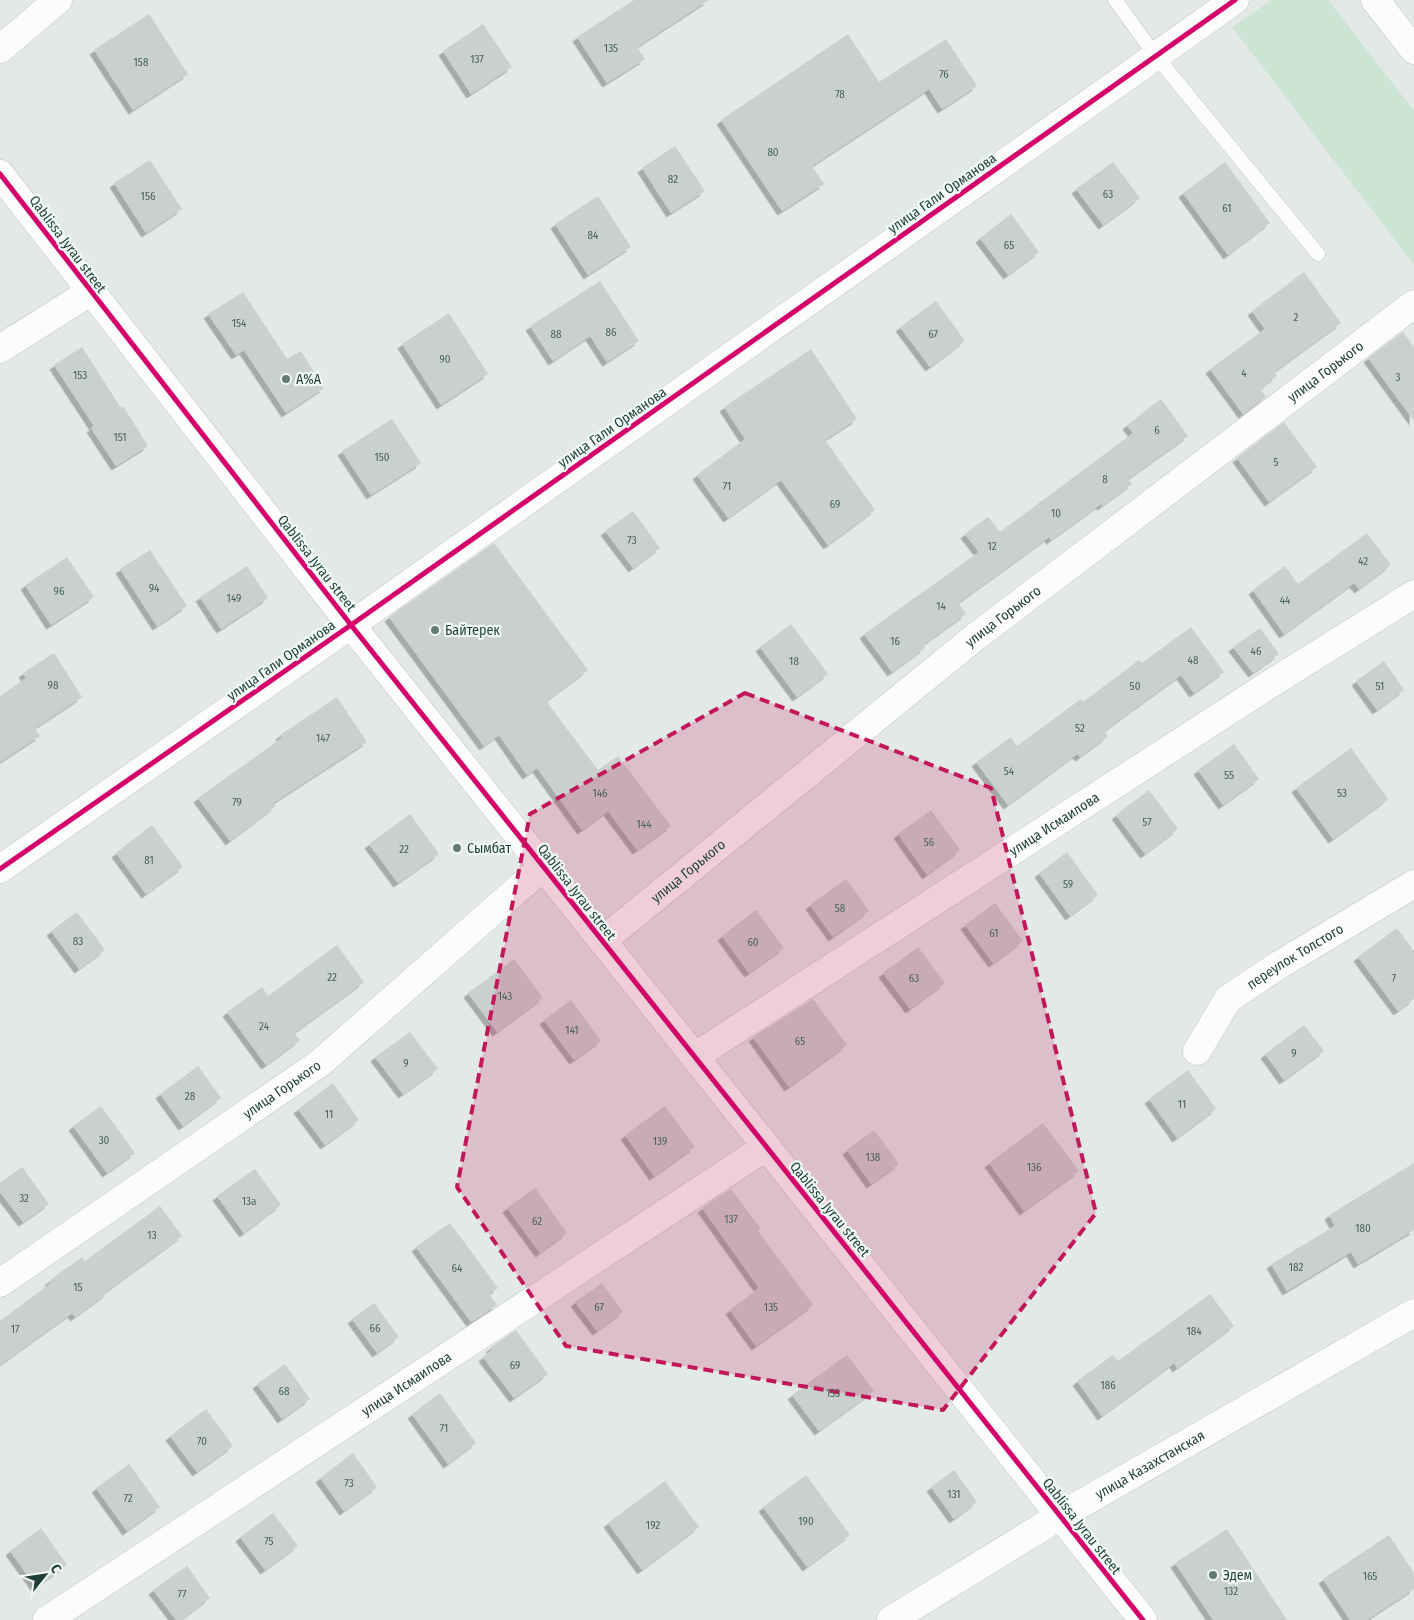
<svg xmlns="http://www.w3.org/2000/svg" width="1414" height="1620" font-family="'Fira Sans Condensed',sans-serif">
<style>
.green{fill:#cbe4d3}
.building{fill:#cad0ce;filter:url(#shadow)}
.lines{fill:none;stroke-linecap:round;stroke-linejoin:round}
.service-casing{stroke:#c0c6c3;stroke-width:15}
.minor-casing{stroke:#c0c6c3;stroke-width:29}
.tertiary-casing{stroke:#c0c6c3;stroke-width:29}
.secondary-casing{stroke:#bec7c4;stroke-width:29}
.service{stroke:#fbfcfb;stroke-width:14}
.minor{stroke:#fbfcfb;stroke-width:28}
.tertiary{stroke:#fbfcfb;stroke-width:28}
.secondary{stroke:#fbfcfb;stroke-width:28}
.cycleway-casing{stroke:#f1f9f5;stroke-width:8}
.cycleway{stroke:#d6006c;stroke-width:5}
.marked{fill:#c2185b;fill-opacity:0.2;stroke:#c2185b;stroke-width:4;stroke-dasharray:10 6;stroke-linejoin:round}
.poi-dot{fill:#647a74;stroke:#f1f9f5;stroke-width:2}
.labels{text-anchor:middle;stroke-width:4.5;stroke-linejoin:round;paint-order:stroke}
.number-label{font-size:11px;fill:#4a635e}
.street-label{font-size:14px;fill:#1f3e37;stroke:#f1f9f5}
.poi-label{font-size:14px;fill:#1f3e37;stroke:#f1f9f5;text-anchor:start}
</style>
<defs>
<filter id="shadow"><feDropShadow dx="-4.5" dy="4.5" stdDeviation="0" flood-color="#0004"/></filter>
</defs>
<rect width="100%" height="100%" fill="#e3e9e6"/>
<!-- green -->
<polygon class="green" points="1272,0 1328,0 1414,111 1414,265 1232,27"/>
<!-- building -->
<g class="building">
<polygon points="634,0 709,0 637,47 645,59 607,83 577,37"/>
<polygon points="149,14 188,74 133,110 94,50"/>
<polygon points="483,24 512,67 471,94 443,51"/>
<polygon points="848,34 879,82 946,39 977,86 942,109 929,89 812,166 824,184 782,211 721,120"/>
<polygon points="675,146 705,191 671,213 642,168"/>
<polygon points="150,160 182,209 146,233 114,183"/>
<polygon points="1113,162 1140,198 1103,225 1076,189"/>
<polygon points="1225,162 1270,223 1228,255 1183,193"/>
<polygon points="598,196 631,247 588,275 555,224"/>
<polygon points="1011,214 1039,252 1008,275 980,238"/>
<polygon points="1304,272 1341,323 1274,372 1277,376 1260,389 1266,397 1243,414 1210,369 1265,329 1252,311"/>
<polygon points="600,281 639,341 607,362 590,336 553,361 530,326"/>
<polygon points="243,292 287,359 301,351 324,388 286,413 244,350 236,355 208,314"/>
<polygon points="936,301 965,341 930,367 900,327"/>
<polygon points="449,313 488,374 441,405 402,344"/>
<polygon points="1403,332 1414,347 1414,421 1368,358"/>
<polygon points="82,347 121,408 123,406 148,446 116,466 91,428 94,426 54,365"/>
<polygon points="811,349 857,419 825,440 875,510 828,545 781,480 728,518 697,475 745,439 724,407"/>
<polygon points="1161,399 1188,436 1128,479 1132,484 1102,506 1101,504 1051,540 1049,537 958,603 966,614 923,645 925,648 892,672 864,634 979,552 965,534 988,517 1000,532 1133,433 1127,425"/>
<polygon points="392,419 421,463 371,495 342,451"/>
<polygon points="1284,422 1317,467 1269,502 1237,458"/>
<polygon points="633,511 660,548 633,568 605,531"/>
<polygon points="1367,533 1391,565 1359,589 1354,583 1284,634 1253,590 1285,566 1298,584"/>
<polygon points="494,543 588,670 546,701 598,770 618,756 671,826 637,850 608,811 582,830 537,768 527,775 499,735 484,746 389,617"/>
<polygon points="150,550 187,606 157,626 120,569"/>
<polygon points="67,557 94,597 51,625 25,585"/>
<polygon points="247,566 268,598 221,629 200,597"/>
<polygon points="791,624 828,674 797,697 760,647"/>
<polygon points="1191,627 1224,672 1194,693 1181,675 1104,731 1108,736 1080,757 1077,754 1008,805 976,762 1011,737 1017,746 1081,699 1083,702 1139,660 1142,663"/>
<polygon points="1260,628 1279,654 1253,673 1233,647"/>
<polygon points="54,653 82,697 35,728 40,736 0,762 0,696 26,678 23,673"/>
<polygon points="1384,661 1404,690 1377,710 1356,681"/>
<polygon points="337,697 367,742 273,803 276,806 230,841 198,798 282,738 280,735"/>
<polygon points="1234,744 1259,779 1223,805 1198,770"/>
<polygon points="1351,748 1388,799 1333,839 1296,788"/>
<polygon points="1149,790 1178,829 1145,854 1116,815"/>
<polygon points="931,810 960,850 927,875 898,834"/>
<polygon points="410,814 439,854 398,883 369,844"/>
<polygon points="152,825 183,867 146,894 116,853"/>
<polygon points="1067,852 1098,895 1070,916 1039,873"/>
<polygon points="846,879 869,911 833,937 810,905"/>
<polygon points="995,903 1023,941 993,963 965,925"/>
<polygon points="756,910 784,948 749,973 722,936"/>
<polygon points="77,912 105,950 79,969 51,931"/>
<polygon points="1397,928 1414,951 1414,999 1398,1011 1358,957"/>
<polygon points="337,945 364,982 294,1033 300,1040 266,1065 227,1012 262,987 268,996"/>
<polygon points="918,947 945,983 910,1009 883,973"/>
<polygon points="514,959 543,998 497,1032 468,993"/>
<polygon points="813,999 847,1045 789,1087 753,1037"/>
<polygon points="571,1000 601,1041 574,1060 544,1020"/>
<polygon points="1304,1025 1324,1051 1284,1080 1265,1054"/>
<polygon points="410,1032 438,1069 403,1094 375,1057"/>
<polygon points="198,1066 221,1098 183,1126 160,1094"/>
<polygon points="1188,1070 1216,1109 1177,1138 1149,1099"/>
<polygon points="333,1083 359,1120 325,1145 298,1109"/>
<polygon points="101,1106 135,1153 107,1173 73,1126"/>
<polygon points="665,1106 695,1147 654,1176 625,1135"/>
<polygon points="1043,1123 1079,1171 1024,1211 989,1163"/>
<polygon points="874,1130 899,1164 871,1184 847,1150"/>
<polygon points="1414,1163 1414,1230 1358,1264 1351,1252 1287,1291 1271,1264 1335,1226 1329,1215"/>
<polygon points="22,1167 49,1204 23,1222 0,1192 0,1183"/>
<polygon points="255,1169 281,1205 244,1233 217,1196"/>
<polygon points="535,1188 567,1233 540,1253 507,1208"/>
<polygon points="731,1189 761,1229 758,1231 813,1305 756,1346 730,1310 759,1288 702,1208"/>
<polygon points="160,1206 182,1236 107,1291 108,1293 75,1317 72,1313 0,1365 0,1321 51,1283 49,1281 82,1257 85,1261"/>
<polygon points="450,1223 498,1288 489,1294 497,1305 471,1322 416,1247"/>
<polygon points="602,1283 623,1312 597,1331 575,1302"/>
<polygon points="1210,1294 1234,1326 1177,1368 1174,1363 1102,1416 1077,1381 1113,1355 1118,1361"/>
<polygon points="374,1303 399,1337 377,1353 352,1319"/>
<polygon points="516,1330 548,1374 514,1398 483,1357 492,1350 490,1348"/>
<polygon points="847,1355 874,1391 819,1431 792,1395"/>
<polygon points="285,1364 310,1399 282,1419 257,1384"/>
<polygon points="440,1393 476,1443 448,1464 412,1414"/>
<polygon points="206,1409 233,1446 197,1472 170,1436"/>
<polygon points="353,1453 377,1487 344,1511 320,1478"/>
<polygon points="129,1464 160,1507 127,1531 96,1488"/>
<polygon points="954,1470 977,1502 954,1519 931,1487"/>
<polygon points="806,1475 850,1535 807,1567 763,1507"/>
<polygon points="665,1481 699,1527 642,1570 608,1523"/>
<polygon points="273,1513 298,1546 265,1570 240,1537"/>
<polygon points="41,1528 67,1565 36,1587 10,1551"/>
<polygon points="1227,1529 1287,1620 1213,1620 1175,1563"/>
<polygon points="1389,1535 1414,1573 1414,1589 1367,1620 1350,1620 1323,1579"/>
<polygon points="187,1566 210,1598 181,1620 176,1620 153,1590"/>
</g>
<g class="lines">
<defs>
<polyline id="service" points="1115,0 1155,55 1318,254"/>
<g id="minor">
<polyline points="0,49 58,0"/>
<polyline points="0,349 90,292"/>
<polyline points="0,869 351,625 1235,0"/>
<path id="s1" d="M602,941L974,638L1414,304"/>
<path id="s2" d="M1197,1051L1228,999L1279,965L1414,884"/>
<path id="s3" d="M694,1057L1267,686L1414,594"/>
<path id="s4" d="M0,1283L320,1063L543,867"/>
<path id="s5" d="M47,1620L766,1147"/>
<path id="s6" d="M891,1620L1060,1516L1414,1313"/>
</g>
<polyline id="tertiary" points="0,174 351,625 1143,1620"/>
<polyline id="secondary" points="1375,0 1414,50"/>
</defs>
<!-- service casing -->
<use href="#service" class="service-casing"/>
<!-- minor casing -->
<use href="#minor" class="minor-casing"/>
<!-- tertiary casing -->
<use href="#tertiary" class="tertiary-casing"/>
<!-- secondary casing -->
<use href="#secondary" class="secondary-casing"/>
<!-- service -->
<use href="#service" class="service"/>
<!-- minor -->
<use href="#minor" class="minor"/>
<!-- tertiary -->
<use href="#tertiary" class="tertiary"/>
<!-- secondary -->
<use href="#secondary" class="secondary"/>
<defs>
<g id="cycleway">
<polyline points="0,174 351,625 1143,1620"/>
<polyline points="0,869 351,625 1235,0"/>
</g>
</defs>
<!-- cycleway casing -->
<use href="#cycleway" class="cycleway-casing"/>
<!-- cycleway -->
<use href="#cycleway" class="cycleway"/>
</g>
<!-- marked area -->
<path class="marked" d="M745,693L991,788L1096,1213L943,1410L566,1346L457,1187L530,814Z"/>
<!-- markers -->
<g class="poi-dot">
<circle cx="286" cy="379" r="5"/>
<circle cx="435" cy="630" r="5"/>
<circle cx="457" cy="848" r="5"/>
<circle cx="1213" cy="1575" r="5"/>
</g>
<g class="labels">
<!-- number labels -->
<g class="number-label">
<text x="611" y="52">135</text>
<text x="477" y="63">137</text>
<text x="141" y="66">158</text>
<text x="944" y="78">76</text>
<text x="840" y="98">78</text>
<text x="773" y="156">80</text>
<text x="673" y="183">82</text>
<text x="1108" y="198">63</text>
<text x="148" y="200">156</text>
<text x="1227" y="212">61</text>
<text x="593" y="239">84</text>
<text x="1009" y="249">65</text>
<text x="1296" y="321">2</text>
<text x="239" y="327">154</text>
<text x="611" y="336">86</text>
<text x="556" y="338">88</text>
<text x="933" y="338">67</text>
<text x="445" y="363">90</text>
<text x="1244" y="377">4</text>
<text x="80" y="379">153</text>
<text x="1398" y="381">3</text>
<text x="1157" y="434">6</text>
<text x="120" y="441">151</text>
<text x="382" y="461">150</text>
<text x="1276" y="466">5</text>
<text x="1105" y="483">8</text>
<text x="727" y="490">71</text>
<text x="835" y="508">69</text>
<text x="1056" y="517">10</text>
<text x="632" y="544">73</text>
<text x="992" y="550">12</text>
<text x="1363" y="565">42</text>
<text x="154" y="592">94</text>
<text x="59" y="595">96</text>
<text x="234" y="602">149</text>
<text x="1285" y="604">44</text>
<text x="941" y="610">14</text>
<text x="895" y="645">16</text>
<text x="1256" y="655">46</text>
<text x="1193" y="664">48</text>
<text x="794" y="665">18</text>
<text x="53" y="689">98</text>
<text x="1135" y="690">50</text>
<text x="1380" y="690">51</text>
<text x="1080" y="732">52</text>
<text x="323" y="742">147</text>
<text x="1009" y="775">54</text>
<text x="1229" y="779">55</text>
<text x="600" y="797">146</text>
<text x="1342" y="797">53</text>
<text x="237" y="806">79</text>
<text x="1147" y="826">57</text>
<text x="644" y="828">144</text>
<text x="929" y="846">56</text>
<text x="404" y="853">22</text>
<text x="149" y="864">81</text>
<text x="1068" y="888">59</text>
<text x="840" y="912">58</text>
<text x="994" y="937">61</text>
<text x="78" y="945">83</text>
<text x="753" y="946">60</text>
<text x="332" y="981">22</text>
<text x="914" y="982">63</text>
<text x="1394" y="982">7</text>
<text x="505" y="1000">143</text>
<text x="264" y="1030">24</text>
<text x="572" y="1034">141</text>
<text x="800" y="1045">65</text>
<text x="1294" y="1057">9</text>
<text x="406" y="1067">9</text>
<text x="190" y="1100">28</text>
<text x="1182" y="1108">11</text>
<text x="329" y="1118">11</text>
<text x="104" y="1144">30</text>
<text x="660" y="1145">139</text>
<text x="873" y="1161">138</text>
<text x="1034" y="1171">136</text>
<text x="24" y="1202">32</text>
<text x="249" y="1205">13а</text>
<text x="731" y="1223">137</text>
<text x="537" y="1225">62</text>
<text x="1363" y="1232">180</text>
<text x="152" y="1239">13</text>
<text x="1296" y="1271">182</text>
<text x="457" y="1272">64</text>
<text x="78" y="1291">15</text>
<text x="599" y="1311">67</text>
<text x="771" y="1311">135</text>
<text x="375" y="1332">66</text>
<text x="15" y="1333">17</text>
<text x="1194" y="1335">184</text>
<text x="515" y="1369">69</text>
<text x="1108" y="1389">186</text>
<text x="284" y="1395">68</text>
<text x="833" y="1397">133</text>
<text x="444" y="1432">71</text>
<text x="202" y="1445">70</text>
<text x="349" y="1487">73</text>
<text x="954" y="1498">131</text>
<text x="128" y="1502">72</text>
<text x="806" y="1525">190</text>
<text x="653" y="1529">192</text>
<text x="269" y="1545">75</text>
<text x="1370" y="1580">165</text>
<text x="1231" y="1595">132</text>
<text x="182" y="1598">77</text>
</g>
<!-- street labels -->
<g class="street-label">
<text transform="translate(942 193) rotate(-35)" y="5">улица Гали Орманова</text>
<text transform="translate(68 244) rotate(53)" y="5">Qablissa Jyrau street</text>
<text dy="5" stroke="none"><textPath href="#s1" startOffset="921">улица Горького</textPath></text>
<text transform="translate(612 427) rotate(-35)" y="5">улица Гали Орманова</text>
<text transform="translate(317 563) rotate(52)" y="5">Qablissa Jyrau street</text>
<text dy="5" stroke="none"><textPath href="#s1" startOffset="516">улица Горького</textPath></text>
<text transform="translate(281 660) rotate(-35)" y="5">улица Гали Орманова</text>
<text dy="5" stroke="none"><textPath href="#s3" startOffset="429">улица Исмаилова</textPath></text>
<text dy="5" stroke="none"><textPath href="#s1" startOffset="111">улица Горького</textPath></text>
<text transform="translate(577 892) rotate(52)" y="5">Qablissa Jyrau street</text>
<text dy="5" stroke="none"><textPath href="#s2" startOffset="140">переулок Толстого</textPath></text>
<text dy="5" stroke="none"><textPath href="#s4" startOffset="342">улица Горького</textPath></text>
<text transform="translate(830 1209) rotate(51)" y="5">Qablissa Jyrau street</text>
<text dy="5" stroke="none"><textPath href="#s5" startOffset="430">улица Исмаилова</textPath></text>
<text dy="5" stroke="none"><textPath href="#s6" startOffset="302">улица Казахстанская</textPath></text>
<text transform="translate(1082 1526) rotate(52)" y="5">Qablissa Jyrau street</text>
</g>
<!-- poi labels -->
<g class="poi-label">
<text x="296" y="384">A%A</text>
<text x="445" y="635">Байтерек</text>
<text x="467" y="853">Сымбат</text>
<text x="1223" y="1580">Эдем</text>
</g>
</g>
<!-- north arrow -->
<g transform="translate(45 1575) rotate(60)" stroke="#f1f9f5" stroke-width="4" paint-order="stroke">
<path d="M0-4L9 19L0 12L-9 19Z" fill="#1f3e37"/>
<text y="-8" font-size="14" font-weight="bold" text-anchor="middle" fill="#1f3e37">С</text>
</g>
</svg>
